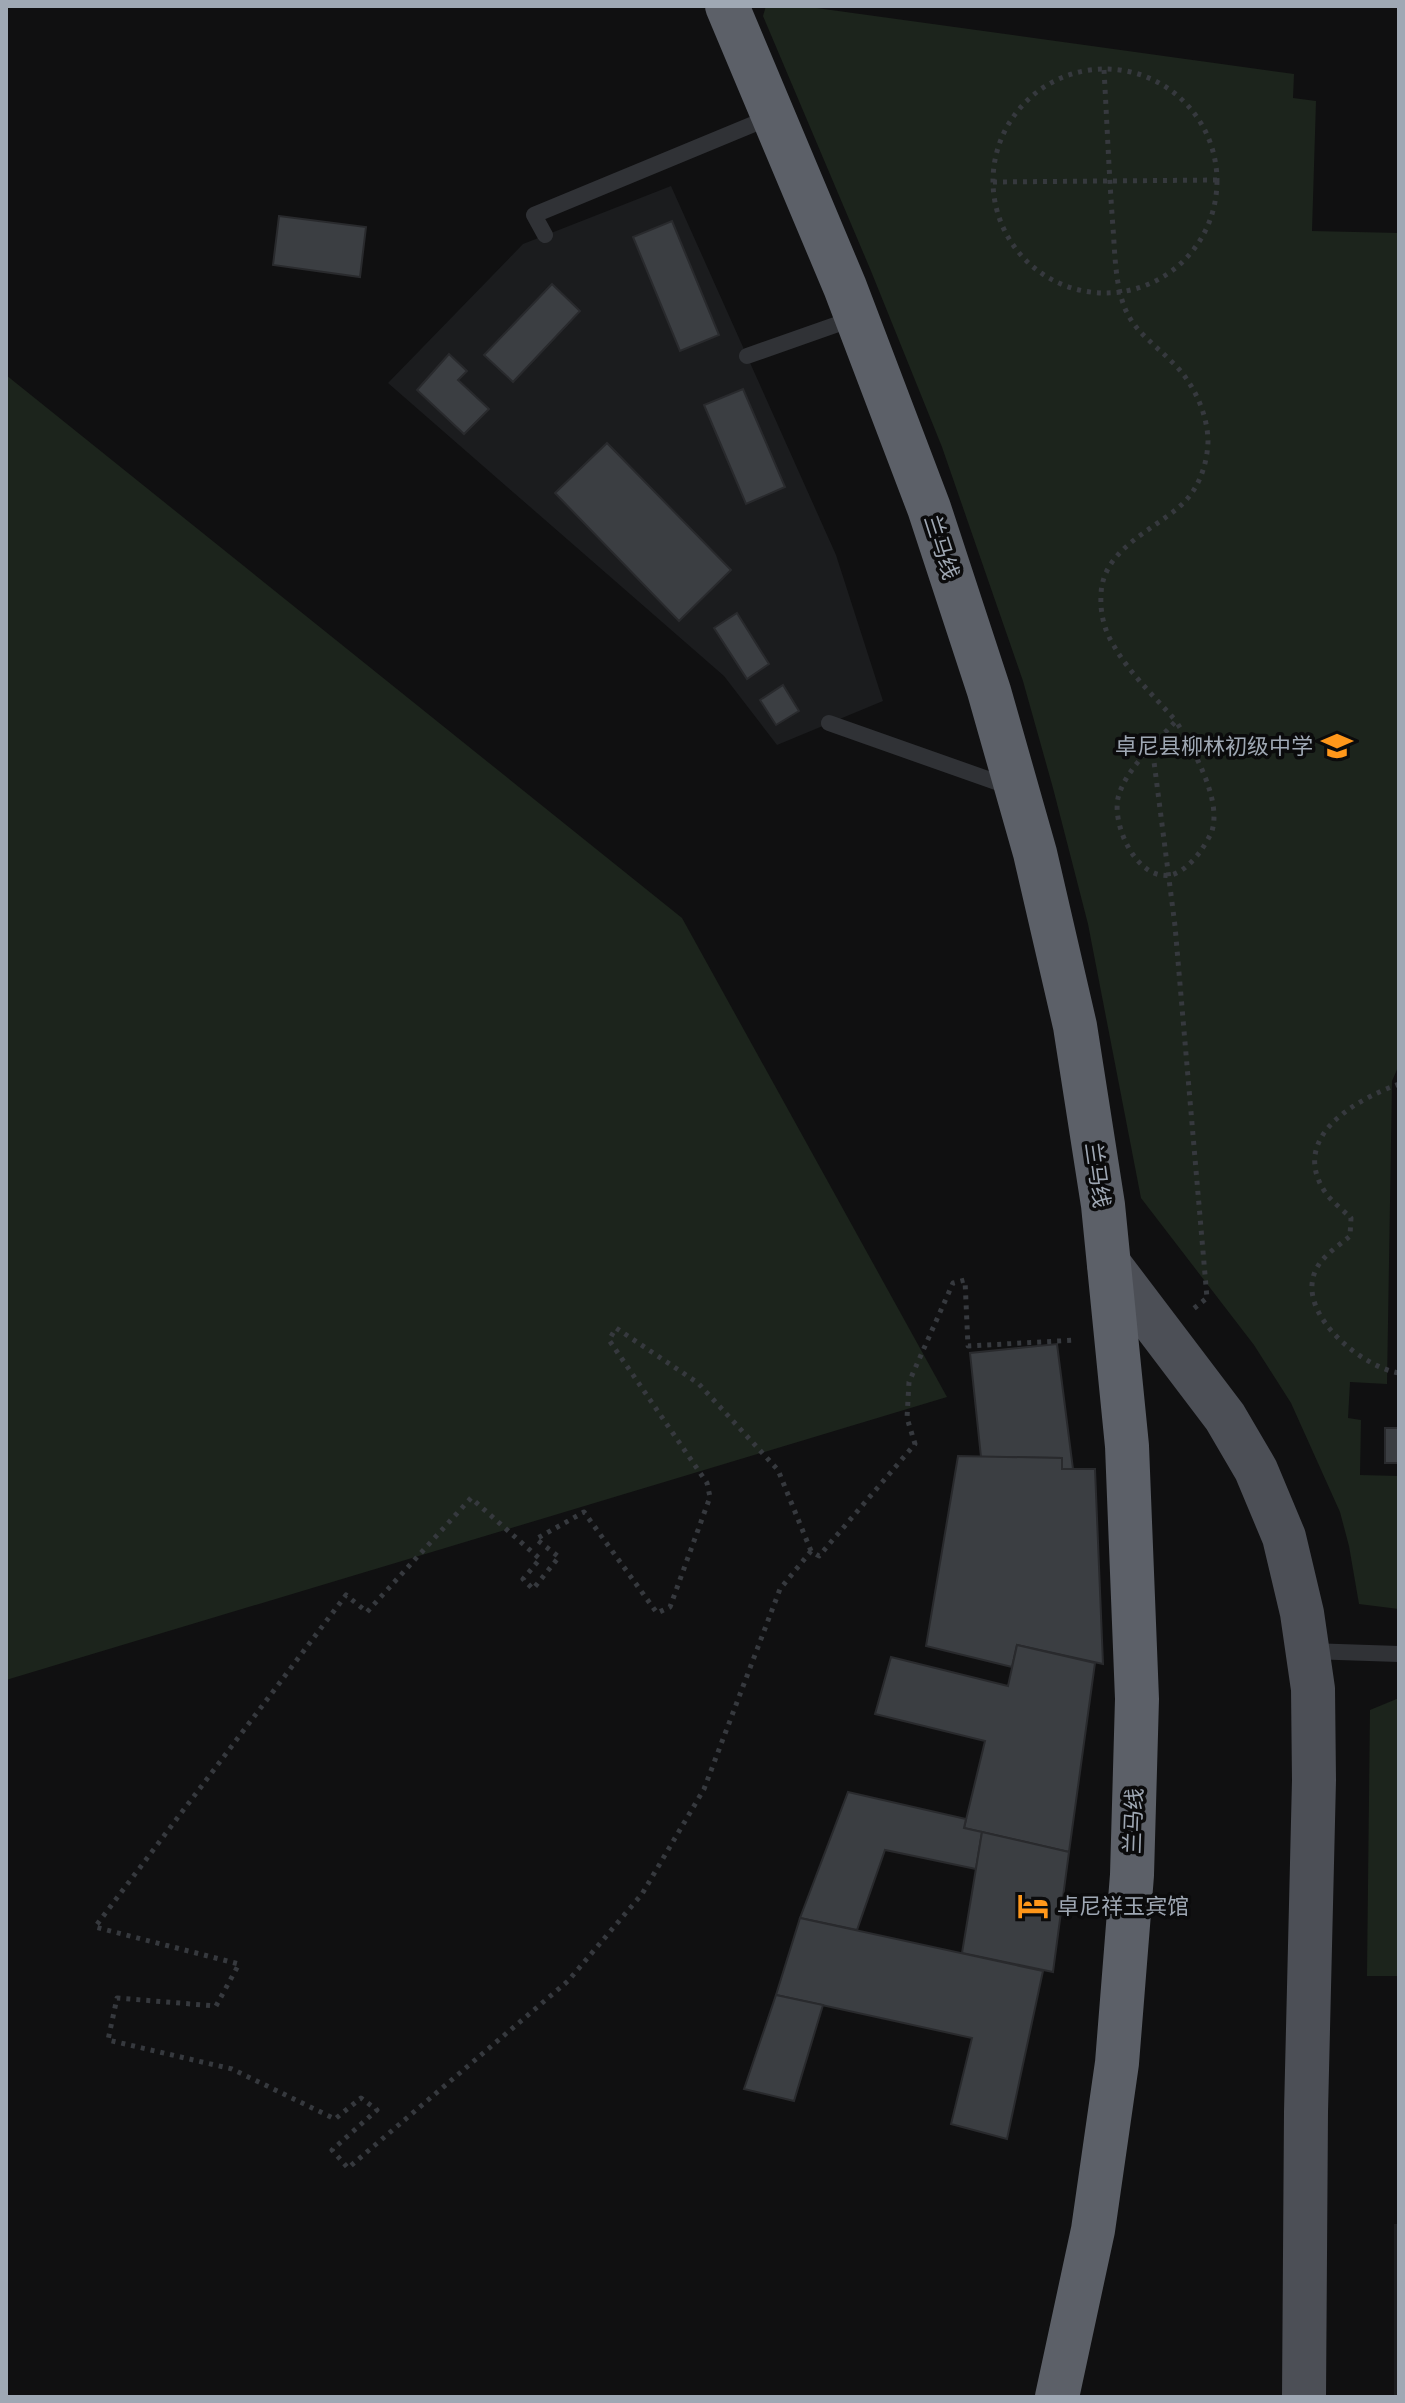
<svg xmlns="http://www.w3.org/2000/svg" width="1405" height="2403" font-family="Signika,'Noto Sans SC',sans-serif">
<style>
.built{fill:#1b1c1e}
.green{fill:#1c241c}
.building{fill:#3b3e42;stroke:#292a2d;stroke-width:2}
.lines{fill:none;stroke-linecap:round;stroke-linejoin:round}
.path{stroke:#36393e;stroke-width:5;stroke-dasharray:4 6;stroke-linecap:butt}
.lane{stroke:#303236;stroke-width:16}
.primary{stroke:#4c4f56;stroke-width:44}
.highway{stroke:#5c6068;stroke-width:44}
.labels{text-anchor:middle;stroke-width:7;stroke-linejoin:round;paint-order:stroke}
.street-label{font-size:22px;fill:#9fa8b4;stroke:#0b0b0c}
.poi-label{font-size:22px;fill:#9fa8b4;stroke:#0b0b0c;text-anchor:end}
</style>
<rect width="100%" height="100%" fill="#101011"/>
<!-- built -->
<g class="built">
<polygon points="671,186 836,555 883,701 777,745 724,676 388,383 523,244"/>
<rect x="1394" y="2224" width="5" height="173"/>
</g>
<!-- green -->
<g class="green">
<polygon points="766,6 802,6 1294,74 1293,98 1316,101 1312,231 1399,233 1399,1065 1392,1081 1387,1384 1350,1382 1348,1418 1361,1420 1360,1475 1399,1476 1399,1609 1359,1604 1349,1546 1340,1512 1291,1403 1254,1345 1141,1198 1088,924 1053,788 1023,681 942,447 871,271 763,16"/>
<polygon points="6,375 682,918 947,1397 6,1680"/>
<polygon points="1399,1698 1399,1976 1367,1976 1370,1710"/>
</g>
<!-- building -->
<g class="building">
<polygon points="279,216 366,227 360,277 273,265"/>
<polygon points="672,221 719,335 680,351 633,237"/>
<polygon points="552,284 580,311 513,382 484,355"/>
<polygon points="449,354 467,371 458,380 489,409 464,434 417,390"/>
<polygon points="743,389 785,487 746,504 704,405"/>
<polygon points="607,443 731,570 679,621 555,493"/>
<polygon points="737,613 769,664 747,679 714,628"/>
<polygon points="783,685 799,711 776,725 760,700"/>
<polygon points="1057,1344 1073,1469 1062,1469 1062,1458 981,1457 970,1353"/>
<rect x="1385" y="1428" width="14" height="35"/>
<polygon points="958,1456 1062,1458 1062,1469 1095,1469 1103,1664 1017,1645 1012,1667 926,1646"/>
<polygon points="1017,1645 1095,1663 1069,1852 964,1828 985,1741 875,1714 891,1657 1008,1686"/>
<polygon points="848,1792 966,1819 964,1828 982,1832 976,1869 885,1850 857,1930 800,1918"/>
<polygon points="982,1832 1069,1852 1053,1972 962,1953"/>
<polygon points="800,1918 1043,1971 1007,2139 951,2124 972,2038 776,1995"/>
<polygon points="776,1995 823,2005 794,2101 744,2089"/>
</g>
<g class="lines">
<!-- path -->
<g class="path">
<circle cx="1105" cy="181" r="112"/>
<path d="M1104,70C1107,122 1109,175 1113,228C1115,254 1115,281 1124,306C1133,330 1153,343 1171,361C1192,380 1208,413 1208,442C1207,466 1198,491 1179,507C1150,532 1103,550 1101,594C1100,613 1104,630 1114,646C1130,674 1155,697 1176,721L1152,746L1175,926L1207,1298L1192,1310"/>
<polyline points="993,182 1217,180"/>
<path d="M1151,746C1138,762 1123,778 1118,798C1112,826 1137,881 1171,875C1183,872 1193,861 1200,852C1204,846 1209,838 1212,831C1222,798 1192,748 1176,721"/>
<path d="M1399,1084C1355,1100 1289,1137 1325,1192C1332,1202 1343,1210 1351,1218L1350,1236C1336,1248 1317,1259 1313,1278C1303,1319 1363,1367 1399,1373"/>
<polyline points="811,1551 778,1470 698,1383 616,1328 609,1340 707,1483 710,1497 670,1607 657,1613 584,1512 536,1539 559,1557 533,1589 523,1579 540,1559 471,1498 367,1612 346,1595 95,1927 239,1964 216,2006 117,1998 108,2040 232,2069 335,2119 361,2098 377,2110 332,2150 348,2168 568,1981 642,1894 704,1789 780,1589 811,1551 819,1556 915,1444 907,1418 909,1382 953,1283 965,1280 968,1346 1077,1340"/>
</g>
<!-- lane -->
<g class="lane">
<polyline points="545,235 534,215 773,116"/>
<polyline points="747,356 855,318"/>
<polyline points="829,723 1013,788"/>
<polyline points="1309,1651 1399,1654"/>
</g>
<!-- primary -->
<polyline class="primary" points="1109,1264 1225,1417 1256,1470 1284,1537 1302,1613 1313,1689 1314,1780 1306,2112 1304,2397"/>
<!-- highway -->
<polyline class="highway" points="727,6 845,287 929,508 989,691 1035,853 1075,1026 1103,1205 1127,1446 1137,1699 1132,1875 1117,2063 1093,2230 1057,2397"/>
</g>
<!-- icons -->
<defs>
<symbol id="school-bare" viewBox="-9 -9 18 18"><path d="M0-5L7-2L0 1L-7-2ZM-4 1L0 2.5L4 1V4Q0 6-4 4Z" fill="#ff971a" stroke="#0b0b0c" stroke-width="2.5" paint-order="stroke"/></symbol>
<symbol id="hotel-bare" viewBox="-9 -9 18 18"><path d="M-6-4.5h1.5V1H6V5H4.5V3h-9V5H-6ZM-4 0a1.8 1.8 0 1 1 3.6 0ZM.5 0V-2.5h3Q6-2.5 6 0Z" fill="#ff971a" stroke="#0b0b0c" stroke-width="2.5" paint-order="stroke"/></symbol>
</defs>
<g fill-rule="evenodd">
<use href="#school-bare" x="1315" y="724" width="44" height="44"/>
<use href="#hotel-bare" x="1011" y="1884" width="44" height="44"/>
</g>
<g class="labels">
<!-- street labels -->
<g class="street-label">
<text transform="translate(942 547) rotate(72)" y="8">兰马线</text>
<text transform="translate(1098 1175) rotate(82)" y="8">兰马线</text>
<text transform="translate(1133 1821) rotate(-88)" y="8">兰马线</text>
</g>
<!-- poi labels -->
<g class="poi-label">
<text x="1313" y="754">卓尼县柳林初级中学</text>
<text x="1057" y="1914" text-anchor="start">卓尼祥玉宾馆</text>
</g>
</g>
<!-- border -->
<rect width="1405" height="2403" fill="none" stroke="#9fa8b4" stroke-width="16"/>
</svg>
